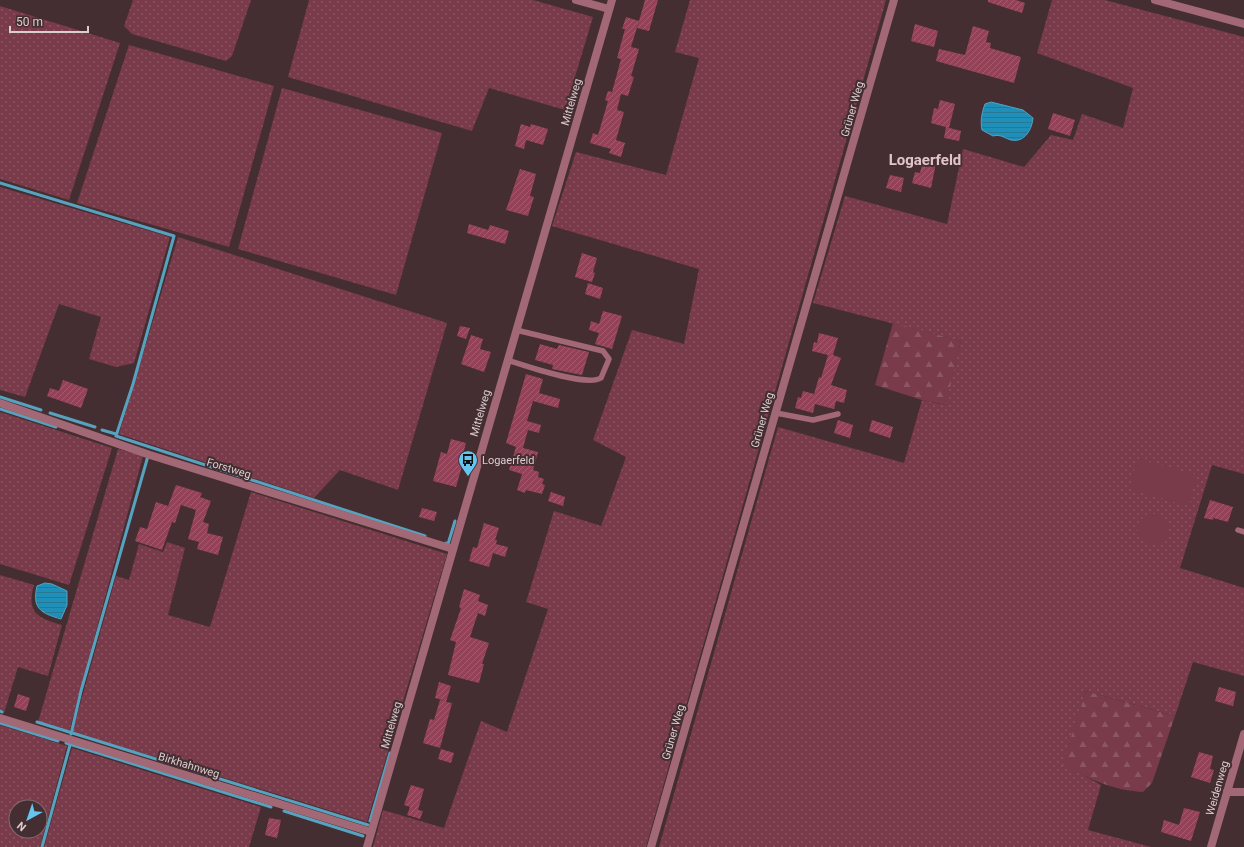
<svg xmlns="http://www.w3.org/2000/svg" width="1244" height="847" font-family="Roboto,sans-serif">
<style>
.grass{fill:url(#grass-dots);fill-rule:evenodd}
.forest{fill:url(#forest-firs)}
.garden{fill:#793a4a}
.water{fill:url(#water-rules);stroke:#56a2bf}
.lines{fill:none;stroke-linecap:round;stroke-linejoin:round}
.stream{stroke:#56a2bf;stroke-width:3}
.building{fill:url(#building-hatch)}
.lane{stroke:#a36875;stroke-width:5.5}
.street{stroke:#a36875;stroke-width:8}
.labels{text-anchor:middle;stroke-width:4;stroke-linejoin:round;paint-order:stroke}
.street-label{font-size:11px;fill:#dcced0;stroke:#442e32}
.poi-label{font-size:11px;fill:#dcced0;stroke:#442e32;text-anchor:start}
.district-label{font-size:15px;font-weight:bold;fill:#e1c5ca;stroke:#442e32}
</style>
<defs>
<pattern id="grass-dots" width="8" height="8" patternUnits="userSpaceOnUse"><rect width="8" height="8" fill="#793a4a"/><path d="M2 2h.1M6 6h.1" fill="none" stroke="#8b5563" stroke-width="1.8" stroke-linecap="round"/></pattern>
<pattern id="forest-firs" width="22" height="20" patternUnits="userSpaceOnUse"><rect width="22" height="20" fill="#793a4a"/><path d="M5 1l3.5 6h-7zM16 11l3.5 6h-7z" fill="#8b5563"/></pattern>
<pattern id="water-rules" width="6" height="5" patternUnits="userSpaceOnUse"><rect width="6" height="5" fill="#1d8fb8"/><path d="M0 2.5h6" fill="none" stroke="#287793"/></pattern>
<pattern id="building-hatch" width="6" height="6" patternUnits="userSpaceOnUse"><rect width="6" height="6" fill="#944257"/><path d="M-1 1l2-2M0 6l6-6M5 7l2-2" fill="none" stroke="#a25c6e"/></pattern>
</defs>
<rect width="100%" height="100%" fill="#442e32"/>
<!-- grass -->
<g class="grass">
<polygon points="133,0 251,0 232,56 226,61 132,34 124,26"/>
<polygon points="309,0 533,0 593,17 565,110 489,88 472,131 288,77"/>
<polygon points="690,0 886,0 646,847 373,847 383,810 444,828 481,721 507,732 548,609 526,602 554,511 601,526 626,457 593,440 632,330 684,344 699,269 552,226 576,152 666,175 699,58 675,52"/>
<polygon points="1052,0 1105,0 1244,37 1244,474 1212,465 1180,568 1244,588 1244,676 1193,662 1175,716 1086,691 1063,764 1101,785 1088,830 1151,847 659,847 778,427 904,463 922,400 945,405 961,341 813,303 845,196 947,224 963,149 1024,167 1051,135 1073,140 1082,114 1123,128 1133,88 1037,53"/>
<polygon points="0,6 120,43 69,200 0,179"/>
<polygon points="129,45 274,86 229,247 77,203"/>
<polygon points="282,88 442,133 396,295 238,249"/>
<polygon points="0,187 170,237 134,363 116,367 89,359 101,317 59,304 25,397 0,390"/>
<polygon points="178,237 447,323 398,490 340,470 314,498 119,434"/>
<polygon points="0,412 112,448 69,585 0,564"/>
<polygon points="118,449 143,456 69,732 38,722"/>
<polygon points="251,492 447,554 367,822 170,761 72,733 116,576 129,580 139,544 163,552 167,542 185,548 168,615 210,627"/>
<path d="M0,575L34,585C26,613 38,618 62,625L48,676L18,667L4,713L0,712Z"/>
<path d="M0,725L67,746L40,847H0ZM16,807H40V831H16Z"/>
<polygon points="72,748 261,807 249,847 44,847"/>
</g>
<!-- forest -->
<g class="forest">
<polygon points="893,323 961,341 946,405 922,400 875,385"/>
<path d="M1086,691L1175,716L1152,783L1143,792C1111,790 1091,779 1062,765Z"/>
</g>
<!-- garden -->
<g class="garden">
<polygon points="1137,459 1197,475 1189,506 1129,489"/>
<circle cx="1153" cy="529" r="15"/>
</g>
<!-- water -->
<g class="water">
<path d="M991,102L1023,110L1033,118C1032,129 1025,143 1011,140C1004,138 1001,134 993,136L982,130C980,121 982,112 985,104Z"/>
<path d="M45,583L52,584L67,591V605L61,619C40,613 32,608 37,586Z"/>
</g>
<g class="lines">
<!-- stream -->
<g class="stream">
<polyline points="0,183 174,236 133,384 116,436 425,536"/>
<polyline points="0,397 41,410"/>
<polyline points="0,409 56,427"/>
<polyline points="50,413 95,427"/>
<polyline points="102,430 116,434"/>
<polyline points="446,543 448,544 455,521"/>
<polyline points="0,711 2,712"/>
<polyline points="37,722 368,825"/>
<polyline points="0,723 58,741"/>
<polyline points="71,734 81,691 148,456"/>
<polyline points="66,743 271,807"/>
<polyline points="284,811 363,836"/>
<polyline points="370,821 390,753"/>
<polyline points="42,847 70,745"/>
</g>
</g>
<!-- building -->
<g class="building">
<polygon points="645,0 658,0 649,31 637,28"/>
<polygon points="988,0 1016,0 1025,3 1022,13 988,2"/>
<polygon points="626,17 639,21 631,47 639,49 631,76 634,77 628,96 621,94 617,110 624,112 616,140 625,143 621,157 609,153 611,149 590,143 593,133 598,135 608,101 605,100 608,91 612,92 621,59 617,58 625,29 622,29"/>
<polygon points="915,24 938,31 934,47 911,41"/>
<polygon points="973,26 989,31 986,42 991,43 990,48 1021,57 1014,83 936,61 939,49 965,55"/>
<polygon points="940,100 955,104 949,128 931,123 934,108 938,109"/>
<polygon points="1053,113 1075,120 1070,136 1048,129"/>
<polygon points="521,124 530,127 531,124 548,129 543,145 526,140 524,149 515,146"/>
<polygon points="946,127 961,131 959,141 944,138"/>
<polygon points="923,160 936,163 931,188 912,183 915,172 920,173"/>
<polygon points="520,169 536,174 530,196 534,197 528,216 506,210"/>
<polygon points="890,175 904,178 901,192 886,188"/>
<polygon points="469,224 488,230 490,225 509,231 505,244 467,233"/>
<polygon points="582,253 597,258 593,272 595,273 592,282 575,277"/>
<polygon points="588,283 603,288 600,299 585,294"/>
<polygon points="603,311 622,316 612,349 595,344 599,333 589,330 591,321 599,324"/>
<polygon points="460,326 470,328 466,339 457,336"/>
<polygon points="819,333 838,338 833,355 841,358 831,385 847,390 844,403 836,401 834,409 815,404 813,413 795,408 798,397 801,398 803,391 814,394 819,377 821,378 828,355 812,351 814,342 817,343"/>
<polygon points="471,335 483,339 480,349 491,352 484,372 461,364"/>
<polygon points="540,344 557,349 559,345 589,352 582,375 552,369 553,365 535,360"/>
<polygon points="526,374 543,379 539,393 560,399 558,408 533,401 527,421 541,425 539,433 528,430 523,448 538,452 533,470 539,472 538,477 544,479 542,484 545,485 542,494 526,490 525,493 517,490 522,474 509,470 516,447 506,443"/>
<polygon points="63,380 88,389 81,408 47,396 50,388 59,391"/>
<polygon points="838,420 853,425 850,438 834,433"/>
<polygon points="872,420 893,427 890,438 869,431"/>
<polygon points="451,439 466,443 462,458 464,459 456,487 433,481 441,452 447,454"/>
<polygon points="176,485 202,493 200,497 211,501 203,522 209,524 207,533 223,537 218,555 197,549 199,542 188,539 196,510 181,505 175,523 172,522 162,550 135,541 140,527 147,529 156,502 168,506"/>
<polygon points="551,492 565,497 563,506 548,501"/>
<polygon points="1210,500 1233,507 1228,522 1213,518 1213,520 1204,518"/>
<polygon points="422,508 437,512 434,521 419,517"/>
<polygon points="484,523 499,528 495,540 497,540 496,544 508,547 505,557 493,553 489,567 469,561 473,547 477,548"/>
<polygon points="464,589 480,595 478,601 488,605 485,616 478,613 470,637 489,643 482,664 484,664 479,683 448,675 456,642 450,640 461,608 459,607"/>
<polygon points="439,682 451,686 446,702 452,703 440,748 423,743 430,719 434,720 440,700 446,701 435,698"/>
<polygon points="1219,687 1236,692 1233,706 1215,701"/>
<polygon points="18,694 30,698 26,711 14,707"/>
<polygon points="441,749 454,753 451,763 438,759"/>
<polygon points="1199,752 1213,756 1210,769 1214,770 1210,783 1191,777"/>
<polygon points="411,785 424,789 418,810 423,811 420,819 407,815 410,807 404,805"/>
<polygon points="1184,808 1200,812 1191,841 1161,832 1164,820 1179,825"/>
<polygon points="269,818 281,820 277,838 265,835"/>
</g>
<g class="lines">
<!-- lane -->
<g class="lane">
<path d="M507,360C526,366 586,387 601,378L609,359L603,351L516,330"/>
<polyline points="776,413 813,420 838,414"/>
<polyline points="1238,530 1244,532"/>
</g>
<!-- street -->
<g class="street">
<polyline points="576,0 609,9"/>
<polyline points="1155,0 1244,24"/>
<polyline points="0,403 150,455 453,549"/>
<polyline points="0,718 371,832"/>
<polyline points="1227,792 1244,792"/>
<polyline points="367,847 612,0"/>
<polyline points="651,847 894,0"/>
<polyline points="1211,847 1244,734"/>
</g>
</g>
<!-- icons -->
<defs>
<symbol id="bus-pin" viewBox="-11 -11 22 30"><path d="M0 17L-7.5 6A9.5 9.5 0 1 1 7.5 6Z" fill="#64c5ee" stroke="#442e32"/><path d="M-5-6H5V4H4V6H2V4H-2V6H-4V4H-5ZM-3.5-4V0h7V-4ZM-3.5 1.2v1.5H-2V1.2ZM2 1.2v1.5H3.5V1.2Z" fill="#111"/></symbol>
</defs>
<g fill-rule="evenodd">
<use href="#bus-pin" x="457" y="449" width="22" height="30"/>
</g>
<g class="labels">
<!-- street labels -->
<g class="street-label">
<text transform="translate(571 102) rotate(-74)" y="4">Mittelweg</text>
<text transform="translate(852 109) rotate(-74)" y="4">Grüner Weg</text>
<text transform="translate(480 413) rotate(-74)" y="4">Mittelweg</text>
<text transform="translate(762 420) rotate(-74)" y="4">Grüner Weg</text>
<text transform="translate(229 468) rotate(17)" y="4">Forstweg</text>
<text transform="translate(391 725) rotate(-74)" y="4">Mittelweg</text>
<text transform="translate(673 732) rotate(-74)" y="4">Grüner Weg</text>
<text transform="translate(189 765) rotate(17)" y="4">Birkhahnweg</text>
<text transform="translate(1217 788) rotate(-74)" y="4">Weidenweg</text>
</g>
<!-- poi labels -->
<g class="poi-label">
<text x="482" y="464">Logaerfeld</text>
</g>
<!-- district labels -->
<g class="district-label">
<text x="925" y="165">Logaerfeld</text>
</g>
</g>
<!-- north arrow -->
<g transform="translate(28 819) rotate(220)"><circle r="19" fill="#442e32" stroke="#816e71"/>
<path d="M0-3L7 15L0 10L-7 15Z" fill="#64c5ee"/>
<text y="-6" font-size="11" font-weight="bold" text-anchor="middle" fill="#dcced0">N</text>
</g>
<!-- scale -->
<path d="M10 26v6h78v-6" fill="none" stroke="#dcced0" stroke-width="2"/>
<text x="16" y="26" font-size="12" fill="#dcced0" stroke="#442e32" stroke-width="3" paint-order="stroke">50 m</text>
</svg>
